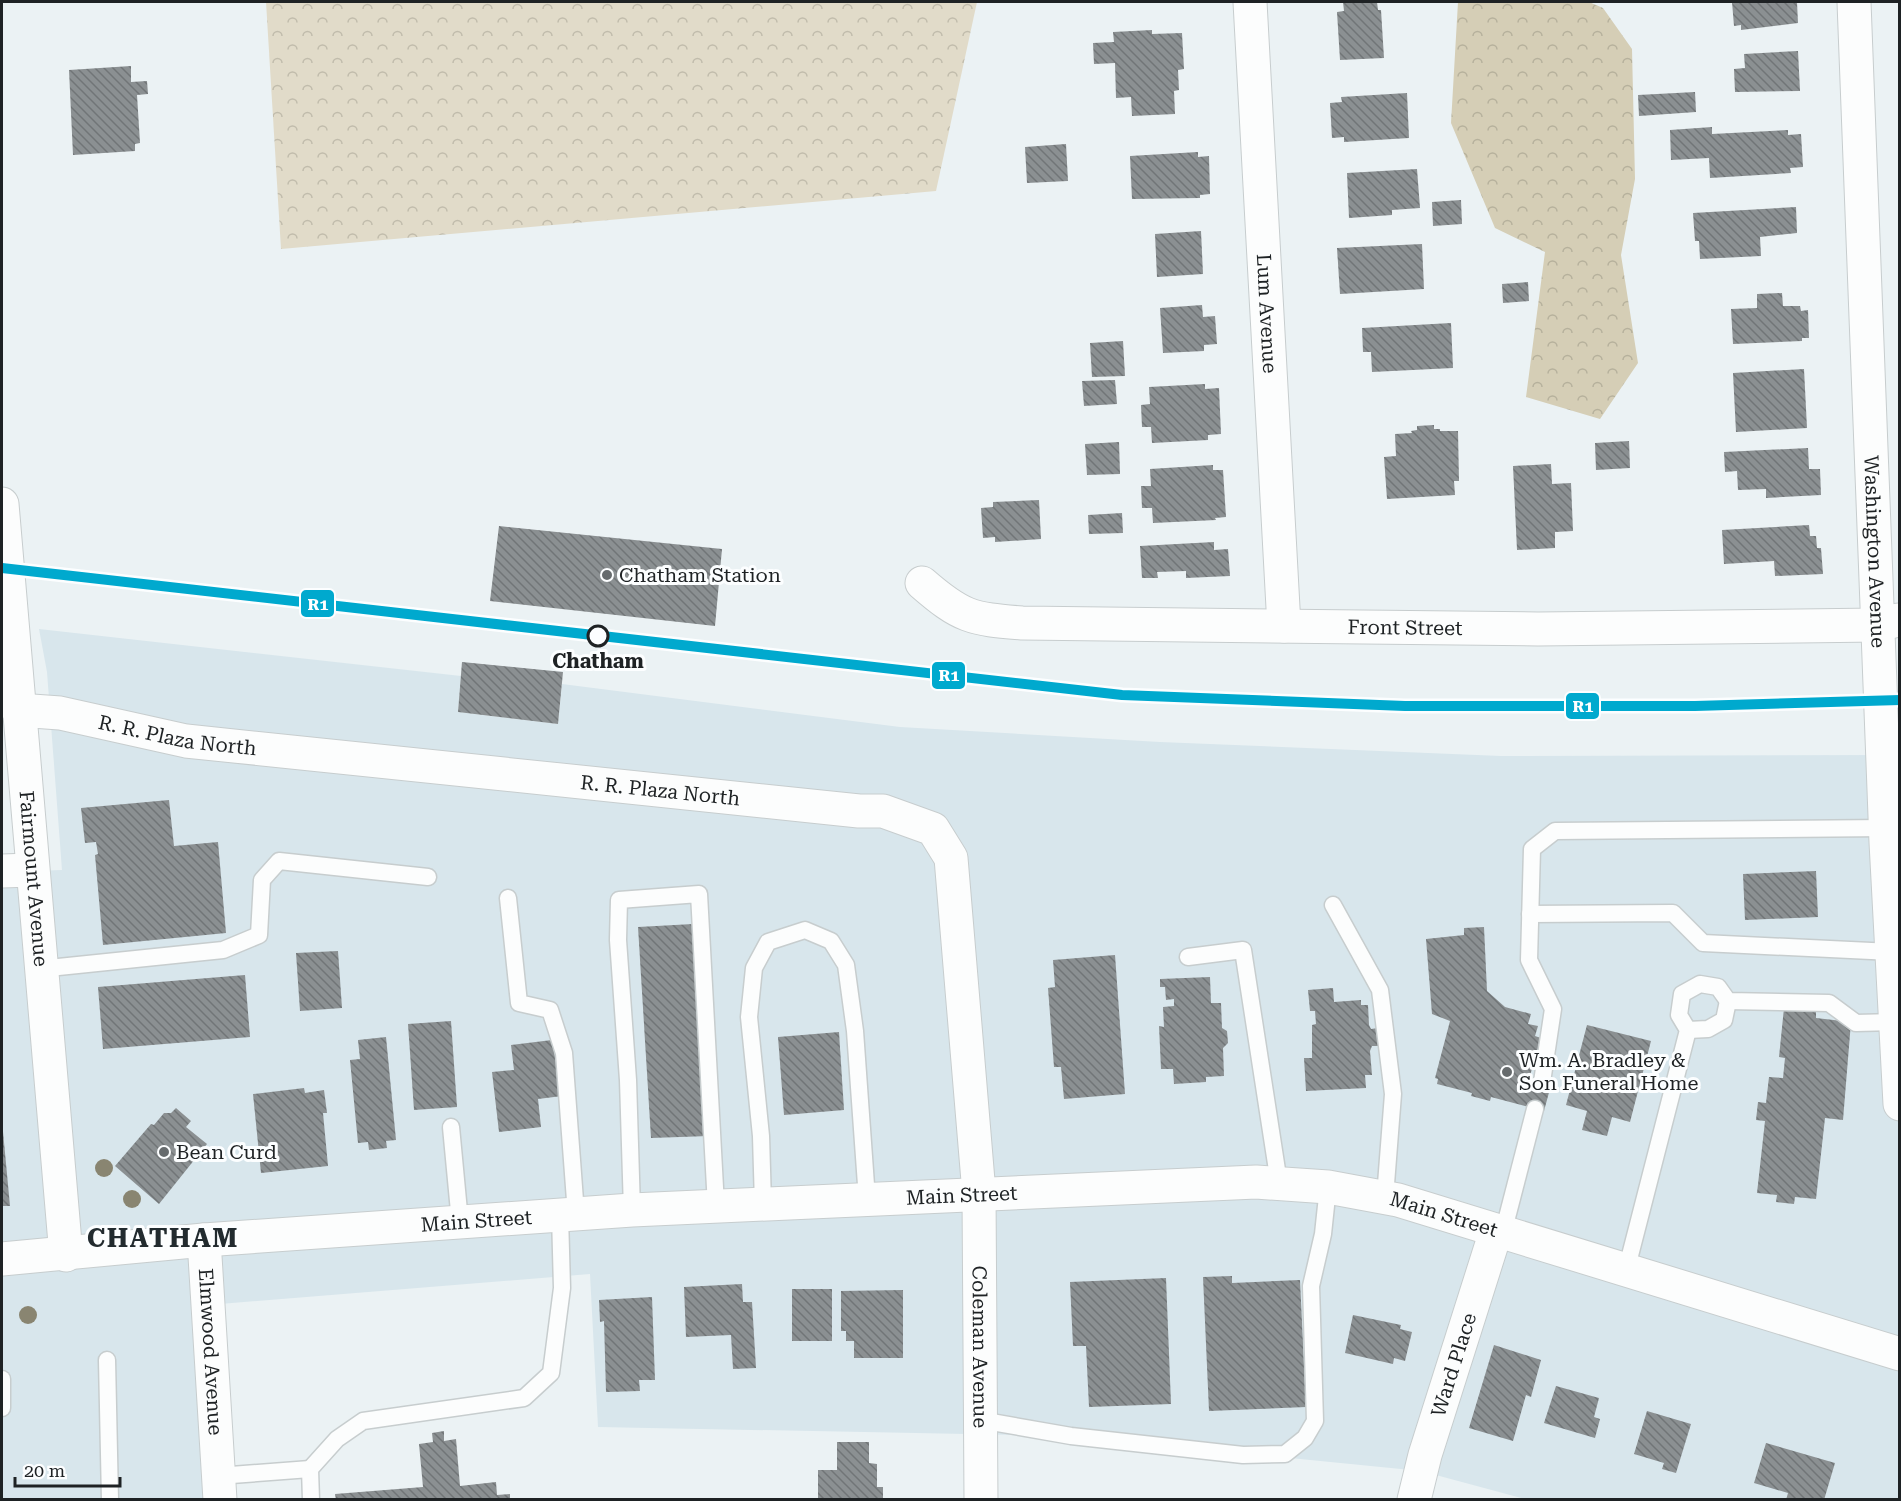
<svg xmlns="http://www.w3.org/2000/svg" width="1901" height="1501" font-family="'Roboto Serif',serif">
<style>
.built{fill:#d8e6ec}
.forest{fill:url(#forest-crowns)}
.park{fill:url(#park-crowns)}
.building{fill:url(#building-back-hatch)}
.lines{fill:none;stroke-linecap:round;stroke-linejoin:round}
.lane-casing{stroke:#c7cdce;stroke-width:19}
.street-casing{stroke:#c7cdce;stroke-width:35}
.secondary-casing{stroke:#c7cdce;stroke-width:35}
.primary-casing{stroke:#c7cdce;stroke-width:35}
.lane{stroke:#fcfdfd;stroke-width:16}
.street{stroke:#fcfdfd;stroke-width:33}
.secondary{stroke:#fcfdfd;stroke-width:33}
.primary{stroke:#fcfdfd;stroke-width:33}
.rail-1-casing{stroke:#fcfeff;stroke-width:15}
.rail-1{stroke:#00a9ce;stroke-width:10}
.tree{fill:#898571}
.poi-dot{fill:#666b6d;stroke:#fcfeff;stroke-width:2}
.stop-dot{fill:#fcfeff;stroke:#1e2224;stroke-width:3}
.labels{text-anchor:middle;stroke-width:6;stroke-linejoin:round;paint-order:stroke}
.street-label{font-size:20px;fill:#1e2224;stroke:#fcfeff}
.poi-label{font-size:20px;fill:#1e2224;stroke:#fcfeff;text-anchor:start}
.stop-label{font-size:20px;font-weight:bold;fill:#1e2224;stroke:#fcfeff}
.district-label{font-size:26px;font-weight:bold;letter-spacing:1.5px;fill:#222b2f;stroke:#fcfeff}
.line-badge{stroke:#fcfeff;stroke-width:2}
.badge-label{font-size:16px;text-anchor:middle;font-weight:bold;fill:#fff}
</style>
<defs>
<pattern id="forest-crowns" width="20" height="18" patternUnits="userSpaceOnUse" patternTransform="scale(1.5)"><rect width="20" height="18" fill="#d5ceb6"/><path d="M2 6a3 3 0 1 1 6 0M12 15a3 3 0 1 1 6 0" fill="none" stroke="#b6b19c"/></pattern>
<pattern id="park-crowns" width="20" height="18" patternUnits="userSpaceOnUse" patternTransform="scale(1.5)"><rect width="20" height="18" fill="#e1dbc9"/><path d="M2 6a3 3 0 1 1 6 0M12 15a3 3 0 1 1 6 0" fill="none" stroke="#c1bcac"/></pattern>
<pattern id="building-back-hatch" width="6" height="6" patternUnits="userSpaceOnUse" patternTransform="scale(1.5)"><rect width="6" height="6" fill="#8b9092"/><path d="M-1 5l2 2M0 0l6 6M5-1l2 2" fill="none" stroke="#717577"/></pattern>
</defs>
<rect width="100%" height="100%" fill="#ebf2f4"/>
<!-- built -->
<polygon class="built" points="39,629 461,676 458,712 558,724 562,684 900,727 1160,742 1501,756 1899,755 1899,1499 1525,1499 1421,1471 1071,1436 598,1427 590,1274 208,1305 219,1499 2,1499 2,872 62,870 47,672"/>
<!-- forest -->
<polygon class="forest" points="1458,2 1589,2 1603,8 1632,49 1635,179 1621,255 1638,363 1600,419 1526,397 1545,252 1495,228 1451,123"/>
<!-- park -->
<polygon class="park" points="266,2 977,2 936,191 281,249"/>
<!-- building -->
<g class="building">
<polygon points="1343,2 1377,2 1378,10 1381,10 1384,58 1340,60 1337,12 1344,11"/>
<polygon points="1732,2 1797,2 1798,23 1741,30 1741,25 1734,26"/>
<polygon points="1152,30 1152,34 1182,33 1184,69 1178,70 1179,90 1174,91 1175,114 1132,116 1131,97 1116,98 1115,63 1094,64 1093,43 1114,42 1113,32"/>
<polygon points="1798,51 1800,91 1735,92 1734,69 1745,68 1744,54"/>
<polygon points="131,66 131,82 147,81 148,94 137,95 140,143 135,144 135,151 73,155 69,70"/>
<polygon points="1695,92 1696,112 1639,116 1638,95"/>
<polygon points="1407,93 1409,138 1344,142 1344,137 1332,138 1330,103 1342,102 1341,97"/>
<polygon points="1712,127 1712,134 1788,130 1788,135 1801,134 1803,167 1790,168 1791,173 1710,178 1709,158 1671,160 1670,130"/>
<polygon points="1066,144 1068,181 1027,183 1025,147"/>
<polygon points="1198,152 1198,157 1209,156 1210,194 1200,195 1200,198 1132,199 1130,156"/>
<polygon points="1417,169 1420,208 1392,210 1392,215 1349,218 1347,173"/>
<polygon points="1461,200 1462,224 1433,226 1432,202"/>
<polygon points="1796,207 1797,233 1760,237 1761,256 1700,259 1699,241 1695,241 1693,213"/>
<polygon points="1201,231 1203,274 1157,277 1155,234"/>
<polygon points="1422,244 1424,289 1340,294 1337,248"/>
<polygon points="1528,282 1529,301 1503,303 1502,284"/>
<polygon points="1782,293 1783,306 1800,306 1801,311 1808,310 1809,338 1802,338 1802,341 1733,344 1731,309 1757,308 1757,294"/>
<polygon points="1202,305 1203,317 1215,316 1217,344 1204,345 1204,351 1163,353 1160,308"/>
<polygon points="1451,323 1453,368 1372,372 1371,352 1363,352 1362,328"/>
<polygon points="1123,341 1125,376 1092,377 1090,343"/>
<polygon points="1804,369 1807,428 1736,432 1733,373"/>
<polygon points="1115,380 1117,404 1084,406 1082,381"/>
<polygon points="1205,384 1205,389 1219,388 1221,434 1208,435 1208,440 1152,443 1151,427 1142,427 1141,405 1150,404 1149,387"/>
<polygon points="1434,425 1434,429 1440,429 1440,431 1458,431 1459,481 1454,481 1455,495 1387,499 1384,457 1396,456 1395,434 1412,433 1411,431 1417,430 1417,426"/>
<polygon points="1629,441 1630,468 1596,470 1595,443"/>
<polygon points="1119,442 1120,474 1087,475 1085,444"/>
<polygon points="1808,448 1809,469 1820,469 1821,495 1766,498 1766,489 1738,490 1737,471 1725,472 1724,452"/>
<polygon points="1551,464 1552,484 1571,483 1573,531 1555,532 1555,548 1517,550 1513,466"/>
<polygon points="1213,465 1213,470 1223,470 1226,517 1215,518 1216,520 1153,523 1152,508 1142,508 1141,486 1151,486 1150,469"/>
<polygon points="1039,500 1041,539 995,542 995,537 983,538 981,508 993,507 993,502"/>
<polygon points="1122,513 1123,533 1089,534 1088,515"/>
<polygon points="1809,525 1810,536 1816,536 1817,548 1821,548 1823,574 1775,576 1774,561 1724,564 1722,530"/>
<polygon points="499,526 722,549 715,626 490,601"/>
<polygon points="1214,542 1214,550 1228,549 1230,576 1186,578 1186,571 1157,572 1158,578 1142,578 1140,546"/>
<polygon points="462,662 563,672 558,724 458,712"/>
<polygon points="169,800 174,846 218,842 226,933 103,945 95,855 98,854 96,842 85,843 81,808"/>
<polygon points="1816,871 1818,917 1745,920 1743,874"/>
<polygon points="693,924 709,1136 651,1138 638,927"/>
<polygon points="1484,927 1487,991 1505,1007 1531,1014 1528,1024 1538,1026 1535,1036 1541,1038 1529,1079 1551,1085 1544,1111 1491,1097 1490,1101 1471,1096 1472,1093 1437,1084 1438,1079 1435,1078 1450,1021 1432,1014 1426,939 1464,935 1464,928"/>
<polygon points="338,951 342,1008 300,1011 296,953"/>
<polygon points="1115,955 1125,1094 1064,1099 1061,1067 1054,1067 1048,988 1055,987 1053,960"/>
<polygon points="245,975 250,1037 103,1049 98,987"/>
<polygon points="1210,977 1211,1003 1221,1003 1222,1028 1227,1031 1228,1043 1223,1048 1224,1076 1206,1077 1206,1082 1174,1084 1173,1069 1161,1069 1159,1026 1164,1027 1163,1007 1174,1006 1174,999 1166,1000 1165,987 1160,987 1160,979"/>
<polygon points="1333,988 1334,1002 1361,1000 1361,1005 1368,1005 1369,1025 1371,1029 1378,1028 1379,1046 1372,1046 1370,1051 1372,1075 1365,1075 1366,1088 1306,1091 1304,1058 1312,1058 1312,1025 1316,1024 1315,1011 1310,1011 1308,990"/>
<polygon points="1784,1008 1816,1011 1816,1018 1851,1022 1843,1120 1825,1118 1816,1199 1795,1197 1794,1204 1776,1202 1777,1195 1757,1193 1765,1121 1756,1120 1758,1102 1766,1103 1769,1077 1783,1078 1785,1058 1779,1057"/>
<polygon points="451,1021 457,1107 414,1110 408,1024"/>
<polygon points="1587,1025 1651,1041 1630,1122 1612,1117 1607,1136 1582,1130 1587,1111 1566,1105"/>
<polygon points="839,1032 844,1110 784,1115 778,1037"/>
<polygon points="386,1037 396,1140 386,1141 387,1148 369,1150 368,1142 358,1143 350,1060 360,1059 358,1040"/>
<polygon points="552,1040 562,1096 538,1099 541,1127 499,1132 492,1072 514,1070 511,1045"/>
<polygon points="304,1088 305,1093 324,1090 327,1113 323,1113 328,1166 261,1173 253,1094"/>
<polygon points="176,1108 191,1121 186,1127 207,1144 159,1204 115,1166 151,1124 154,1125 164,1113 171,1113"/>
<polygon points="2,1121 10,1206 2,1206"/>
<polygon points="1232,1276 1232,1283 1300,1280 1306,1407 1209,1411 1203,1277"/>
<polygon points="1166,1278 1171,1404 1089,1407 1086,1346 1073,1346 1070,1282"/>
<polygon points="742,1284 743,1302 752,1302 756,1368 733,1369 731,1335 686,1337 684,1287"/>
<rect x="792" y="1289" width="40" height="52"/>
<polygon points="903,1290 903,1358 854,1358 854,1341 846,1341 846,1331 841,1331 841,1291"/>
<polygon points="652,1297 655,1380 639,1380 640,1391 606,1392 604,1321 600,1322 599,1300"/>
<polygon points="1353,1315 1401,1325 1400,1329 1412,1332 1405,1361 1394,1358 1393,1364 1345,1353"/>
<polygon points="1494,1345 1541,1360 1531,1397 1526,1395 1513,1441 1469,1428"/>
<polygon points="1556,1386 1599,1398 1594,1417 1600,1419 1595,1438 1544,1423"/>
<polygon points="1647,1411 1691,1424 1676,1473 1662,1469 1664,1463 1634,1454"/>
<polygon points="444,1431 444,1441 456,1439 460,1486 496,1482 497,1495 510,1494 510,1500 336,1500 335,1494 423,1487 419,1444 433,1442 432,1433"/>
<polygon points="837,1442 869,1442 869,1463 877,1464 877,1487 883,1487 883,1500 818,1500 818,1470 837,1470"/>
<polygon points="1766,1443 1835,1463 1824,1500 1786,1500 1788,1493 1754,1483"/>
</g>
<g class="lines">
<defs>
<g id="lane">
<polyline points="508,898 519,1003 550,1010 564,1053 576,1214"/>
<polyline points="1333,905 1380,990 1393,1094 1385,1197"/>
<polyline points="1530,914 1673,913 1703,943 1892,952"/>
<polyline points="1188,957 1243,950 1279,1183"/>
<polyline points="39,969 223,950 259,935 262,880 279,861 428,877"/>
<polyline points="1688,1030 1708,1029 1724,1020 1728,1001"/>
<polyline points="1542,1082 1553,1009 1529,960 1532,849 1555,831 1886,828"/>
<polyline points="451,1127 460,1222"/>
<polyline points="763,1204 761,1136 749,1017 754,968 768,942 805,930 831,941 846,965 855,1031 867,1199"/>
<polyline points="632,1210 628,1080 618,940 619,900 699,894 716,1206"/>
<polyline points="1503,1233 1535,1109"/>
<polyline points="1626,1271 1688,1030 1679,1015 1682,994 1700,984 1718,987 1728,1001 1829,1003 1856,1023 1895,1022"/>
<polyline points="107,1360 110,1500"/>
<polyline points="2,1379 2,1408"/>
<polyline points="980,1420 1071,1436 1243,1455 1285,1454 1305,1438 1315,1421 1311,1286 1323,1234 1328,1187"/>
<polyline points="218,1476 310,1469"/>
<polyline points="311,1500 310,1469 337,1439 363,1421 524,1398 551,1373 562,1288 560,1215"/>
</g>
<g id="street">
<path id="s1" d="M1250,2L1284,626"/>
<path id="s2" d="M1854,2L1886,842L1900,1104"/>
<path id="s3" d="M922,583C961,617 971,619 1022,623L1538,629L1878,625L1898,620"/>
<path id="s4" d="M18,710L60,713L186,741L859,811H883L933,829L951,858L979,1193L981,1500"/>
<polyline points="2,871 31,870"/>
<path id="s5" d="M204,1240L220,1500"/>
<path id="s6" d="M1414,1500L1425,1455L1496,1231"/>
</g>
<g id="secondary">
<path id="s7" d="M2,504L66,1255"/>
</g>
<g id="primary">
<path id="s8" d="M2,1259L204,1240L632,1210L1256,1182L1328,1187L1398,1200L1900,1354"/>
</g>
</defs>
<!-- lane casing -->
<use href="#lane" class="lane-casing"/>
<!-- street casing -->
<use href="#street" class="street-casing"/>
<!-- secondary casing -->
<use href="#secondary" class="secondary-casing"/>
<!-- primary casing -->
<use href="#primary" class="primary-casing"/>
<!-- lane -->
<use href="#lane" class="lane"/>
<!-- street -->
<use href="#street" class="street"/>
<!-- secondary -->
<use href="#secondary" class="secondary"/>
<!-- primary -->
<use href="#primary" class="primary"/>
<defs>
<polyline id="rail-1" points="2,568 1122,695 1405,706 1695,706 1900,700"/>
</defs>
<!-- rail-1 casing -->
<use href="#rail-1" class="rail-1-casing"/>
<!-- rail-1 -->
<use href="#rail-1" class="rail-1"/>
</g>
<!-- trees -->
<g class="tree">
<circle cx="104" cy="1168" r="9"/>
<circle cx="132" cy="1199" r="9"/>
<circle cx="28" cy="1315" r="9"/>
</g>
<!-- markers -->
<g class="poi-dot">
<circle cx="607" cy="575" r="6"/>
<circle cx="1507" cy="1072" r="6"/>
<circle cx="164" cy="1152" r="6"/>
</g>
<circle class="stop-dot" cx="598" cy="636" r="10"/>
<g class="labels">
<!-- street labels -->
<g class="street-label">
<text dy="7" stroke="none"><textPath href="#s1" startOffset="312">Lum Avenue</textPath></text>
<text dy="7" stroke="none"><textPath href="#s2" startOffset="550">Washington Avenue</textPath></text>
<text dy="7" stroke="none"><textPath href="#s3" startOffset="494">Front Street</textPath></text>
<text dy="7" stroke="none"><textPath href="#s4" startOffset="162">R. R. Plaza North</textPath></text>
<text dy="7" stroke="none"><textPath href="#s4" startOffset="648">R. R. Plaza North</textPath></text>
<text dy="7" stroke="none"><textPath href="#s7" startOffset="376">Fairmount Avenue</textPath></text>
<text dy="7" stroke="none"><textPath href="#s8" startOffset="962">Main Street</textPath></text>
<text dy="7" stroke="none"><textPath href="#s8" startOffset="1448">Main Street</textPath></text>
<text dy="7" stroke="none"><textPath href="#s8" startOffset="476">Main Street</textPath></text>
<text dy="7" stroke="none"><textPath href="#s4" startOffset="1449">Coleman Avenue</textPath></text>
<text dy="7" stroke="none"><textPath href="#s5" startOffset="112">Elmwood Avenue</textPath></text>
<text dy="7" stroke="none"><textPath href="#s6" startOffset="141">Ward Place</textPath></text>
</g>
<!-- poi labels -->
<g class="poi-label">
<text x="619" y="582">Chatham Station</text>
<text x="1519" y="1067">Wm. A. Bradley &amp;<tspan x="1519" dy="23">Son Funeral Home</tspan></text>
<text x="176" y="1159">Bean Curd</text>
</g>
<!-- stop labels -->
<g class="stop-label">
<text x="598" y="668">Chatham</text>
</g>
<!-- district labels -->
<g class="district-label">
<text x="163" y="1247">CHATHAM</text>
</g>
</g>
<g class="line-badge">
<rect x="300" y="589" width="35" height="29" rx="6" fill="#00a9ce"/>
<rect x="931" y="661" width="35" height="29" rx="6" fill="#00a9ce"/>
<rect x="1565" y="692" width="35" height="28" rx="6" fill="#00a9ce"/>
</g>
<g class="badge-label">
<text x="318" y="610">R1</text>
<text x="949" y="681">R1</text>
<text x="1583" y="712">R1</text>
</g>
<!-- border -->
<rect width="1901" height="1501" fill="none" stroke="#1e2224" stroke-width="6"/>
<!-- scale -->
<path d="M15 1477v9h105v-9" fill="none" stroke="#1e2224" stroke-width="3"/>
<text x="24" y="1477" font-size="18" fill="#1e2224" stroke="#fcfeff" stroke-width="4.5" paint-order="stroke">20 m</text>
</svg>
